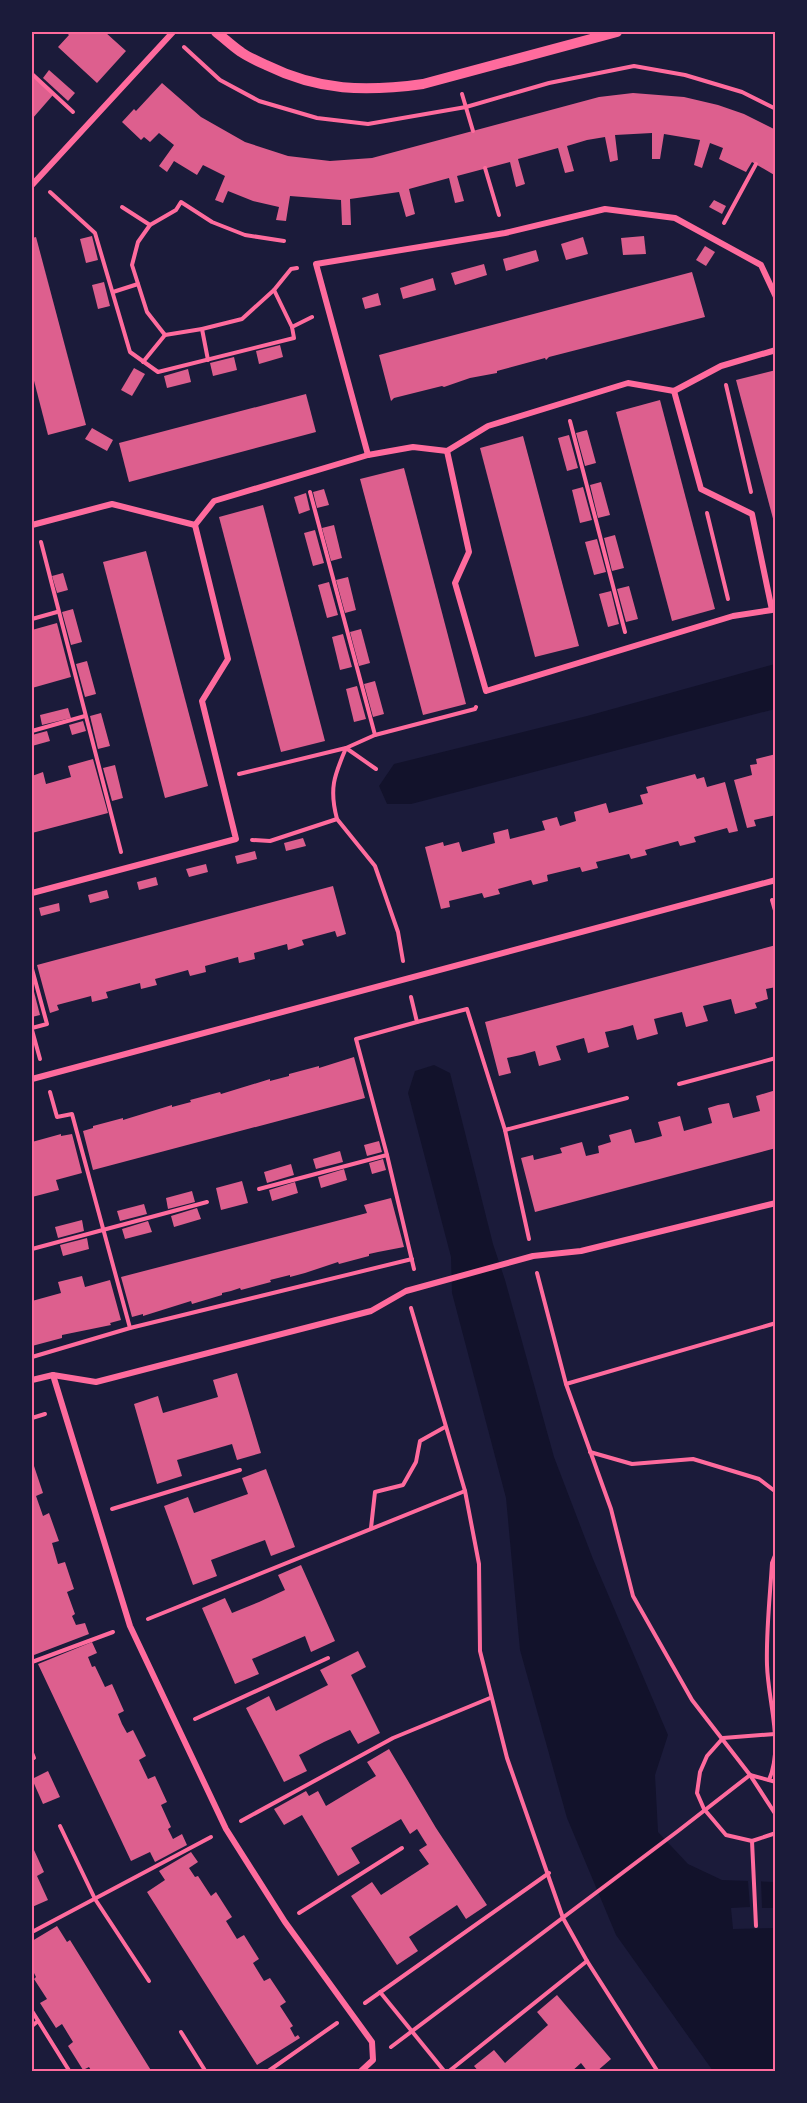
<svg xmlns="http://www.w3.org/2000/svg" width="807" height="2103" font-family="Signika,sans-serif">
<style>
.water{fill:#12122b}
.pier{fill:#1b1b3a}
.building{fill:#dd5f8e}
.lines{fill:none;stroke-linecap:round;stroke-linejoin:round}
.path{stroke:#ff6b9d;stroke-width:4}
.minor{stroke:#ff6b9d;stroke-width:6}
.tertiary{stroke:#ff6b9d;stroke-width:10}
.neatline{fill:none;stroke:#ff6b9d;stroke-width:2}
</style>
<rect width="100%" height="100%" fill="#1b1b3a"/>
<!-- water -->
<g class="water">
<polygon points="775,664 775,709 411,804 387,804 379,786 394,764 587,716"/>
<polygon points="434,1065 450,1073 493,1244 505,1280 554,1457 593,1559 668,1735 655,1775 658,1832 688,1864 722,1880 775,1882 775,2071 713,2071 616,1935 567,1818 520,1650 506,1498 452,1293 451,1257 408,1093 415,1071"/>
</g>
<!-- pier -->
<polygon class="pier" points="748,1881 761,1881 762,1908 775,1908 775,1928 733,1929 731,1908 750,1907"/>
<!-- building -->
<g class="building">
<polygon points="66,32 105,32 126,51 97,83 58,47 69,35"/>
<polygon points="49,70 75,93 68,101 43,78"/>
<polygon points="32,76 53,95 32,119"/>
<polygon points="162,83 201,117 245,142 288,156 330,161 372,158 599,97 633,93 684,97 718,105 744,114 776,130 776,176 752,162 746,172 719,159 723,148 710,143 702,168 694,165 700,140 664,134 660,159 652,159 652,133 615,135 618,160 610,162 605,137 587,140 567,146 574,171 565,173 558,148 518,159 525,184 516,187 510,162 457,176 464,201 455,203 449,178 409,189 415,214 406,217 399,192 350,199 351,225 342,225 341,200 290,196 286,221 276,220 279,207 253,201 228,191 223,203 215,200 225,176 203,165 197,175 174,161 167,172 159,166 174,145 159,133 150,142 144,137 141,140 122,122 134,109 136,111"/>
<polygon points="714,200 726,206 722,214 709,207"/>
<polygon points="92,236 98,260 86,263 80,239"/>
<polygon points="644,236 646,254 623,255 621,238"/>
<polygon points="36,237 86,425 48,435 32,373 32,238"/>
<polygon points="583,237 588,254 566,260 561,244"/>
<polygon points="705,246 715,252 706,266 696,260"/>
<polygon points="536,250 539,261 506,271 503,259"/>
<polygon points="484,264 487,275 455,285 451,273"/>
<polygon points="692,272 705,317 549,357 546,360 545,358 497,371 497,373 470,378 444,387 442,386 394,398 391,401 379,355"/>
<polygon points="433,278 436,290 403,299 400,288"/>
<polygon points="104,282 110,306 98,309 92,285"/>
<polygon points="378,293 381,305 365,309 362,298"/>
<polygon points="280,345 283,357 259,364 256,351"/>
<polygon points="234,357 237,370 213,376 210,363"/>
<polygon points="134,368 145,374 132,396 121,390"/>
<polygon points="188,369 191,382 167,388 164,376"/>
<polygon points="776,370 776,526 775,526 736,380"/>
<polygon points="306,394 316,432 129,482 119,443"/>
<polygon points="660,400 715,609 672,621 616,412"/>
<polygon points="92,428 113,440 107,451 85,439"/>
<polygon points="587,430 596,463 585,466 576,433"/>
<polygon points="569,435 578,468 567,471 558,438"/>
<polygon points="523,436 579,646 535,657 480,448"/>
<polygon points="404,468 466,704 423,715 360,479"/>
<polygon points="601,482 610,515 598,518 590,485"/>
<polygon points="583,487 592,520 580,523 572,490"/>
<polygon points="324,489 329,505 317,508 313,492"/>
<polygon points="306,493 310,510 299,514 294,497"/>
<polygon points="263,505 325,741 281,752 219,517"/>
<polygon points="334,525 342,558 331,561 322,528"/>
<polygon points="315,530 324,563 313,566 304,533"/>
<polygon points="615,535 624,568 612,571 604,538"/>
<polygon points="597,539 606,572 594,575 585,542"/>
<polygon points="146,551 208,786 165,798 103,562"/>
<polygon points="63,573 68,590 57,593 52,576"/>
<polygon points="348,577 356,610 345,613 336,580"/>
<polygon points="329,582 338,615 327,618 318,585"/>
<polygon points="629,586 638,619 626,622 617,589"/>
<polygon points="611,591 619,624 608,627 599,594"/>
<polygon points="73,609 82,642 71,645 62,612"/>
<polygon points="57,623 71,677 32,688 32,630"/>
<polygon points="361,629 370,663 359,666 350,632"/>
<polygon points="343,634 352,667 340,670 332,637"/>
<polygon points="87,661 96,694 85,697 76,664"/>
<polygon points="375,681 384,714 373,717 364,684"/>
<polygon points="357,686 366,719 354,722 346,689"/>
<polygon points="68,708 71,718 42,725 40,715"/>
<polygon points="101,713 110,746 98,749 90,716"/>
<polygon points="83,721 86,731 72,735 69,725"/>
<polygon points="47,731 50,741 32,746 32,735"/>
<polygon points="776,754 776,815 754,820 756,826 747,828 734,780 752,775 750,765 757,764 756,759"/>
<polygon points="93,759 108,813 32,833 32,776 43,772 46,784 71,777 68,766"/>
<polygon points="115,765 123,798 112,801 103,768"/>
<polygon points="695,774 697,779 704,777 707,787 725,782 738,831 729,833 727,828 694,837 696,842 680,846 678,841 645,850 647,855 631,859 629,854 596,862 598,868 582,872 580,867 547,875 548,881 533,885 531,880 498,889 500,894 484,898 482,893 449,901 450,907 441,909 425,847 443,842 444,846 459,842 462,852 495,843 493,833 508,829 510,839 545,830 542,821 557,817 560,826 576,821 574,812 606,803 609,813 643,804 640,795 648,793 646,787"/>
<polygon points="303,838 306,846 286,851 284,843"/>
<polygon points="255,851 257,859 237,864 235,856"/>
<polygon points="206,864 208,872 189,877 186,869"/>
<polygon points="156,877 158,885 139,890 137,882"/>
<polygon points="333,886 346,934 337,937 335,931 302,940 304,945 288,950 287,944 254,953 255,959 239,963 238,957 205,966 206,972 190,976 188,970 155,979 157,985 141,989 140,983 106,992 108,998 92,1002 91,996 57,1005 59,1010 50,1013 37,965"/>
<polygon points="107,890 109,898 90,903 88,895"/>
<polygon points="59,903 60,911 41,916 39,908"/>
<polygon points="776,945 776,987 766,989 768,999 755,1003 757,1008 735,1014 731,999 703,1006 708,1021 686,1027 682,1012 654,1019 658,1034 637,1040 633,1025 619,1029 605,1032 609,1047 588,1053 584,1038 556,1046 561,1060 539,1066 535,1051 521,1055 507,1058 511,1073 499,1076 485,1022"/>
<polygon points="32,984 40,1015 32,1017"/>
<polygon points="354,1057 365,1098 93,1170 83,1131 93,1128 93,1126 123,1118 123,1120 172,1105 172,1107 191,1102 190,1100 220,1092 221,1094 270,1079 270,1081 289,1076 289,1074 319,1066 319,1068"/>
<polygon points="776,1090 776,1148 535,1212 521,1158 533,1155 534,1160 562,1153 560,1148 582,1142 586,1156 599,1153 598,1146 611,1142 609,1135 631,1129 635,1143 648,1140 662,1136 658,1122 680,1116 684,1131 712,1123 708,1108 718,1105 729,1103 733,1118 760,1111 756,1096"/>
<polygon points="61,1134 61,1136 72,1134 82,1173 56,1180 59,1190 32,1197 32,1142"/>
<polygon points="379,1141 382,1152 367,1156 364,1145"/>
<polygon points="340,1151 343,1162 316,1169 313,1159"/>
<polygon points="383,1159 386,1170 372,1174 369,1163"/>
<polygon points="291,1164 294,1175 267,1183 264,1172"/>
<polygon points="344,1169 347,1180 321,1188 318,1177"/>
<polygon points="242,1181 248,1203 221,1210 216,1188"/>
<polygon points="295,1182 298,1193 272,1201 269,1190"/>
<polygon points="192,1191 195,1202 168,1209 166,1198"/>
<polygon points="391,1198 404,1247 378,1252 369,1254 369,1256 339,1264 338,1262 305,1273 290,1277 290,1275 270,1280 271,1282 241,1290 240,1288 231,1291 222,1293 222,1295 192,1304 191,1301 143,1316 143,1314 132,1317 121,1277 367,1213 364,1205"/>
<polygon points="144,1204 147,1214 120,1221 117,1211"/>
<polygon points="197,1208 201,1219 174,1227 171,1216"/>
<polygon points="82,1220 84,1231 58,1238 55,1227"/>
<polygon points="148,1221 152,1232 125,1239 122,1229"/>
<polygon points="87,1238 89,1249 63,1256 60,1245"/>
<polygon points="82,1276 85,1287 110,1280 121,1320 110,1323 111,1325 62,1335 62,1338 32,1346 32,1301 61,1293 58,1282"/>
<polygon points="237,1373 261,1453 237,1460 232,1444 177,1460 182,1476 157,1484 134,1404 158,1396 163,1413 218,1397 213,1380"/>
<polygon points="32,1466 34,1466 43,1493 36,1496 43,1516 49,1513 59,1541 52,1543 58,1564 65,1562 74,1589 67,1592 75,1614 72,1616 76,1625 85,1623 89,1634 34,1655 32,1646"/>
<polygon points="266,1469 295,1547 271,1556 265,1540 211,1560 217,1576 193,1585 164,1506 188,1497 194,1513 248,1494 242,1478"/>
<polygon points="301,1565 335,1641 311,1652 305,1636 252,1659 259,1674 235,1684 202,1608 225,1598 232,1613 259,1602 285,1590 278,1575"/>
<polygon points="92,1642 97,1653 88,1657 92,1667 95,1666 105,1687 112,1684 124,1711 118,1714 122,1724 127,1733 133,1730 146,1756 139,1760 148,1779 155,1776 167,1802 161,1805 171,1827 168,1829 173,1839 182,1834 187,1845 155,1862 150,1852 131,1861 38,1664"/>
<polygon points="358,1651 366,1667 351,1675 380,1733 358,1744 350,1730 324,1742 299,1755 307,1771 284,1782 246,1708 269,1696 276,1711 328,1685 320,1670"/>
<polygon points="389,1749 436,1828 487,1905 466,1919 457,1905 409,1937 418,1951 397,1965 351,1896 372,1882 381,1895 429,1864 419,1850 427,1845 417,1829 410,1834 401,1819 351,1848 360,1863 338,1876 302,1815 284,1825 274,1809 306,1791 309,1796 318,1791 326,1806 376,1776 367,1762"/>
<polygon points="48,1771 60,1797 43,1804 32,1779"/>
<polygon points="34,1850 44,1872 37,1876 48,1900 32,1907 32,1851"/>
<polygon points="191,1852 198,1862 189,1868 195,1877 198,1876 211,1896 216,1892 232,1917 226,1921 237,1939 244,1935 259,1959 253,1963 264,1981 270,1978 286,2002 280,2006 293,2026 290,2028 295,2037 298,2035 300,2038 257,2065 147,1892 165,1880 159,1871"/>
<polygon points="57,1926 67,1942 70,1940 152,2072 92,2072 89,2067 83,2070 68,2046 73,2042 62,2024 56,2028 40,2003 47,1999 34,1979 36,1977 32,1969 32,1941"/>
<polygon points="557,1995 611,2059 596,2072 588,2072 581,2063 571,2072 479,2072 474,2066 494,2050 505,2063 548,2025 537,2012"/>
</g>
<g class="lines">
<!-- path -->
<g class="path">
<polyline points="184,47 220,80 259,101 317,118 368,124 466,107 549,83 634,66 685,75 742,92 776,109"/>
<polyline points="32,74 73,112"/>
<polyline points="462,94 473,131"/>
<polyline points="485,168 499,215"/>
<polyline points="50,192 95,233 130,352 158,372 294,338 292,327 312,317"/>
<polyline points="122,207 150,225"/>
<polyline points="724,223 756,164"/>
<polyline points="284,241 245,235 212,222 181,202 176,210 150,225 138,242 132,265 147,312 165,335 202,329 242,319 274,290 291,269 297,268"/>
<polyline points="274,290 292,327"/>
<polyline points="113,292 138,284"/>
<polyline points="202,329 208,360"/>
<polyline points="143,362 165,335"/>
<polyline points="726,385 751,492"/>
<polyline points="570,421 625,632"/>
<polyline points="310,492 375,735"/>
<polyline points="707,513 728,599"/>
<polyline points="41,542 121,852"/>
<polyline points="32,619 57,612"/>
<polyline points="32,731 85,716"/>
<polyline points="239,774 346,748 376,769"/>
<path d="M337,819C329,789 334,776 346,748L375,735L475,709L476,707"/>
<polyline points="252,840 270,841 337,819 375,866 398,932 403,961"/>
<polyline points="772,900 776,914"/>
<polyline points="32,969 47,1024 32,1028"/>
<polyline points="411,997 417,1022 356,1039 387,1155 414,1269"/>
<polyline points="417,1022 467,1009 505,1130 529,1239"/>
<polyline points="32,1030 40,1059"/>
<polyline points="679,1084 776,1058"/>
<polyline points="50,1092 57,1117 72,1114 130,1328"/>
<polyline points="505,1130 627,1098"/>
<polyline points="259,1189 387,1155"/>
<polyline points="32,1249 207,1202"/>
<polyline points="537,1273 566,1384 611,1509 633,1596 692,1700 750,1775 776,1815"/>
<polyline points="411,1308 465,1491 479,1564 480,1651 507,1758 563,1918 587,1961 658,2072"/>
<polyline points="32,1357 130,1328 412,1259"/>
<polyline points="566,1384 776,1323"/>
<polyline points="32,1418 45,1414"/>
<polyline points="590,1452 632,1464 693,1459 759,1479 776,1492"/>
<polyline points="112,1509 240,1470"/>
<polyline points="371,1528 375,1492 403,1485 416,1462 420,1441 445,1427"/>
<polyline points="148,1619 465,1491"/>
<polyline points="32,1662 113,1632"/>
<polyline points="195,1719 328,1658"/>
<polyline points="775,1734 723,1738 707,1756 700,1772 697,1793 704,1809 726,1835 752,1841 776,1833"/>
<polyline points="32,1753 34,1758"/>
<polyline points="750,1775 776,1782"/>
<path d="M769,1780C784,1745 768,1702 767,1665C766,1631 770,1597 772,1563L776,1553"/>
<polyline points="241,1821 393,1738 490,1698"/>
<polyline points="60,1826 95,1899 149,1981"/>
<polyline points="752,1841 756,1926"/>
<polyline points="299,1913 402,1848"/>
<polyline points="32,1932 211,1837"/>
<polyline points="380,1992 445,2072"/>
<polyline points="365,2003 549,1873"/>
<polyline points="32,2011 70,2072"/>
<polyline points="32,2026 38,2021"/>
<polyline points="181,2032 206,2072"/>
<polyline points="391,2047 678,1831 750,1775"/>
<polyline points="267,2072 337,2023"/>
<polyline points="448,2072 587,1961"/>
</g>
<!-- minor -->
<g class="minor">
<polyline points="32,185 173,32"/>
<polyline points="447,451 469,552 455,583 486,691 733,616 772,610 752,514 701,489 674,391"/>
<polyline points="447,451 488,426 628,383 674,391 721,366 776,350"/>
<polyline points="368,455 316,264 505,233 605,209 675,218 761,265 776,297"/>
<polyline points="32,525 112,504 195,525"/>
<polyline points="195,525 214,501 368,455 413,447 447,451"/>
<polyline points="32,893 236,839 202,701 228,659 195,525"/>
<polyline points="32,1079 776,880"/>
<polyline points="53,1375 130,1626 226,1829 285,1922 372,2042 373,2060 360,2072"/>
<polyline points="32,1380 53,1375 96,1382 371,1311 406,1291 533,1256 581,1251 776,1203"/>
</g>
<!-- tertiary -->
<path class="tertiary" d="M216,32C224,38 232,46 241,52C248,57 257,61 266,65C319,91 365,92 423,84L617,32"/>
</g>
<!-- border -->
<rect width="807" height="2103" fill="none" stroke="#1b1b3a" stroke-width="66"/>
<rect x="33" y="33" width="741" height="2037" class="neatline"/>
</svg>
